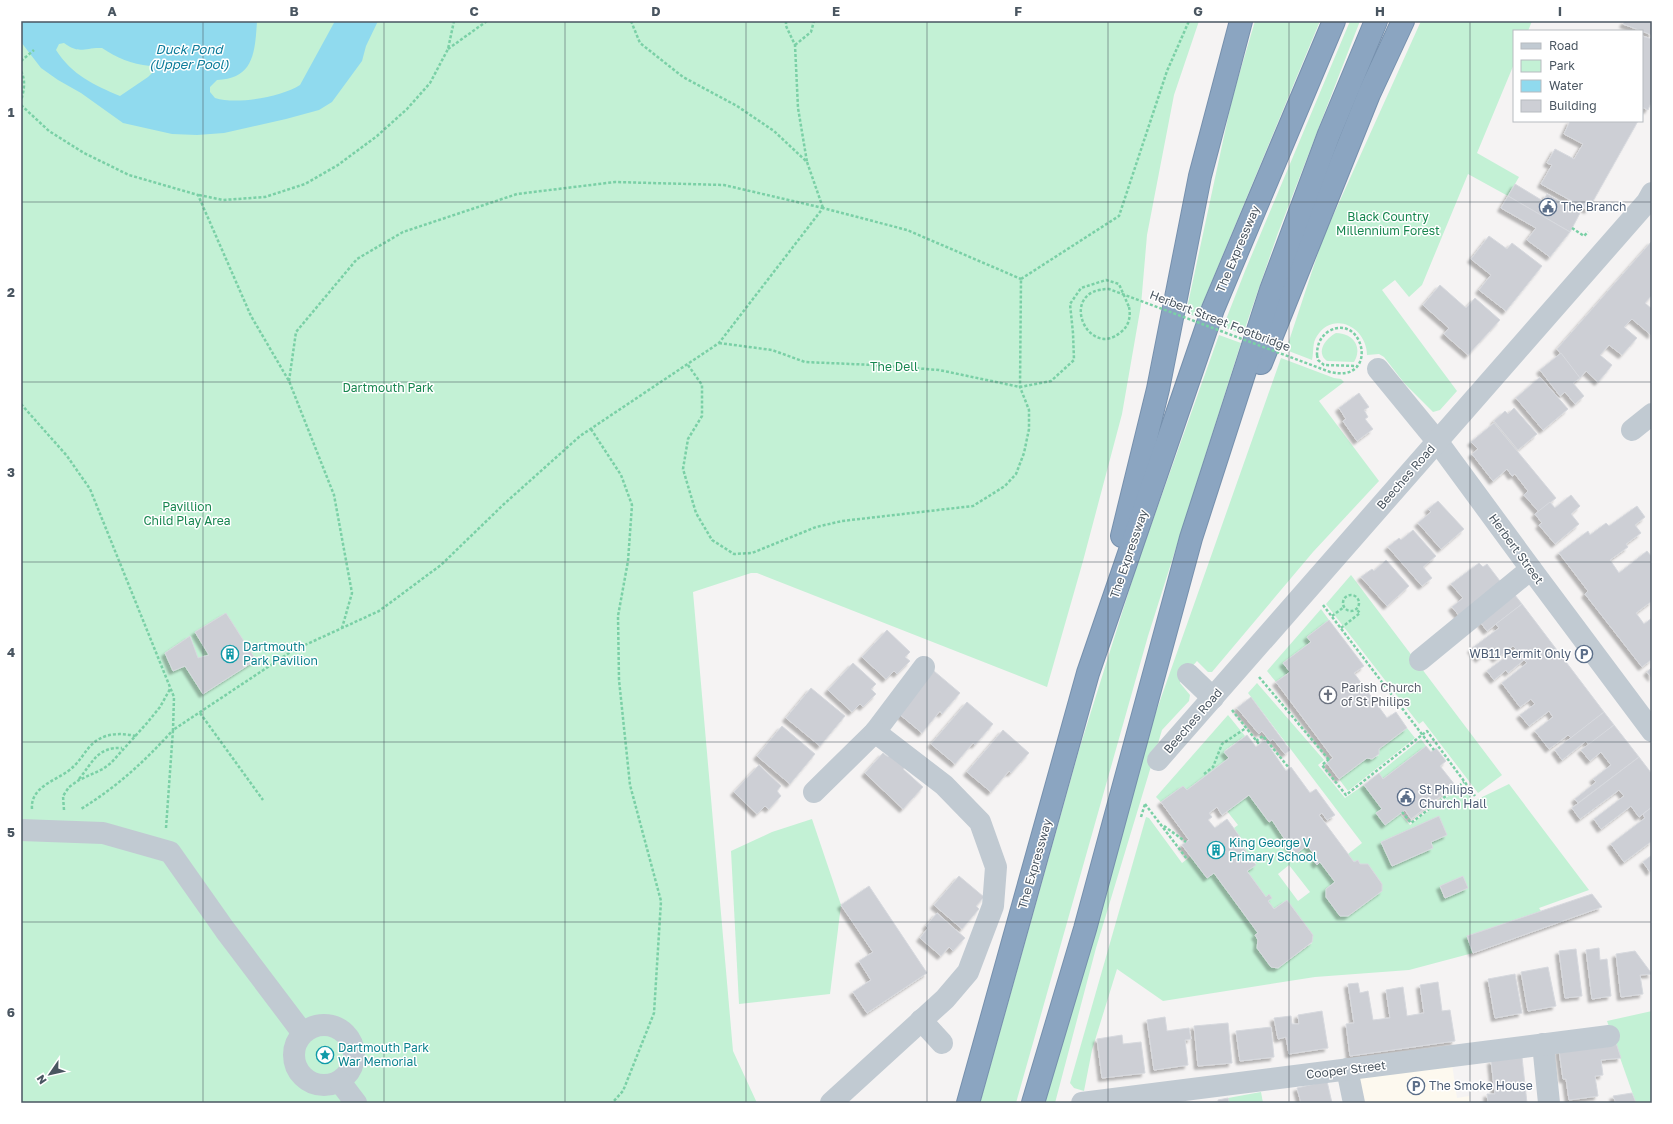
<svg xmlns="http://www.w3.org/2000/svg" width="1673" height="1124" font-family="'Golos Text',sans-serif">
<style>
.commercial{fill:#fdf9ef}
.green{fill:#c3f1d5;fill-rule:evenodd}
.water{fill:#90daee;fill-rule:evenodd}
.building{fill:#cdcfd5;stroke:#d7d9de;filter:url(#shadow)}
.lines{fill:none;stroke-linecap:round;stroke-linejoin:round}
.highway-casing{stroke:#7690ad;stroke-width:24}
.path{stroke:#7ad0a6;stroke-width:2.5;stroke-dasharray:3 2;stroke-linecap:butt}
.minor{stroke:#c1cad2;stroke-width:22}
.highway{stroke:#8ba5c1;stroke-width:22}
.path-bridge{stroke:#7ad0a6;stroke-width:2.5;stroke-dasharray:3 2;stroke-linecap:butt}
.grid{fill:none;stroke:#4a5661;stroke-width:1;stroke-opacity:0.55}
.labels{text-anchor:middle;stroke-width:3;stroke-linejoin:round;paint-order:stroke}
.service-label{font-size:12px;fill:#4e5e75;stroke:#fff;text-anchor:start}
.park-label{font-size:12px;fill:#17864f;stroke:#fff}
.street-label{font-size:12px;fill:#4a5661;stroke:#fff}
.culture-label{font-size:12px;fill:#0d838f;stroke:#fff;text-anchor:start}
.worship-label{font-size:12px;fill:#5b616d;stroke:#fff;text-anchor:start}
.water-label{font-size:13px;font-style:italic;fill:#0c7c9b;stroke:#fff}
.neatline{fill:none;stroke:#4a5661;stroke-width:1.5}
.grid-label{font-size:13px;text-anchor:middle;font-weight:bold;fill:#4a5661}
</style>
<defs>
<filter id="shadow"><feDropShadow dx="-3.5" dy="3.5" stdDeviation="1" flood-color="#0004"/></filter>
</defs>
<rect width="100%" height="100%" fill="#f5f3f3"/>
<!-- commercial -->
<polygon class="commercial" points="1452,1064 1457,1098 1469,1096 1470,1103 1363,1103 1357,1077"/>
<!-- green -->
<g class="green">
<polygon points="21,21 1199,21 1174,95 1147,235 1141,305 1122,414 1083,561 1047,687 757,573 751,573 693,592 733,1051 757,1103 21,1103"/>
<polygon points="1255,21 1320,21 1197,317 1186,313 1232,99"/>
<polygon points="1350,21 1360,21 1278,233 1243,334 1223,327 1245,271"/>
<path d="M1421,21H1532L1528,31H1514V64L1477,153L1519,177L1508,196L1468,174L1422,285L1409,297L1395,280L1382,290L1457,391L1440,410L1433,412L1405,384L1384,357L1379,354L1367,355C1367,327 1333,310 1317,336C1312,343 1314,352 1312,360L1286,350L1323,238Z"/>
<path d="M1336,333C1353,333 1363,347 1354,362L1327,361C1315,352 1326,338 1336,333Z"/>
<polygon points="1219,335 1241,343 1148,636 1016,1103 980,1103 1079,750 1138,562"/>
<polygon points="1281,358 1334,378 1341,379 1344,382 1319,401 1379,481 1313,552 1212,672 1208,672 1197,661 1181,679 1180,683 1190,695 1189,701 1162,730 1096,948 1055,1103 1043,1103 1150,729"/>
<polygon points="1351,575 1502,775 1478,793 1423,721 1419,724 1326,604"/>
<polygon points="1321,609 1329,620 1307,637 1311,642 1283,663 1290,672 1276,682 1267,671"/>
<path d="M1257,683L1324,760L1318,765L1345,798L1364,785L1382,809L1376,813L1400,814L1410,825L1462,786L1474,801L1509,784L1589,890L1539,908L1541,911L1467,936L1473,953L1409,970L1315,977L1163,1001L1117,969L1092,1050L1084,1091L1074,1088L1070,1083L1146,817L1149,818L1182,863L1191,856L1207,878L1214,873L1258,933L1257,948L1271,967L1278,968L1312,943L1313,935L1287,900L1274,909L1268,901L1272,898L1269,895L1266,897L1247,871L1256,864L1240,843L1243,841L1234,828L1238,825L1227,811L1249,795L1269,822L1272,820L1295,854L1307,845L1317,858L1314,861L1317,864L1320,862L1335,882L1326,889V896L1340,916H1348L1382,891V884L1368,864H1360L1358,860L1354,862L1348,854L1362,843L1248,693ZM1439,817L1447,835L1431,842L1433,848L1392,866L1381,842ZM1289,865L1310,892L1298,901L1278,874ZM1463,876L1468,888L1444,898L1440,886Z"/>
<polygon points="1228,715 1245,736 1224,751 1229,758 1187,790 1183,786 1161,802 1156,797"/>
<polygon points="1407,728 1415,738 1348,791 1339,779 1367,758 1372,759 1379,755 1379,749"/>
<polygon points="1421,739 1426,746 1383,779 1379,773"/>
<polygon points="812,819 841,905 830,994 739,1004 731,851 772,832"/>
<polygon points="1652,1011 1652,1103 1636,1103 1607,1021"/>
<polygon points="1261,1092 1263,1103 1229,1103 1228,1098"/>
</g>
<!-- water -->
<path class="water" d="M21,21H257C255,52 254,79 217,80L210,87V92L215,98C237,105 281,97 300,85L335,21H378L366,46L362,61L332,102L319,110L286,119L224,133L197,135L172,134L123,123L81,93L58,80L41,68L21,42ZM64,43C80,55 85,47 102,48C117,58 131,64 150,66L154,71L148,77L120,96C94,85 72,75 56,50L59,44Z"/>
<!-- building -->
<g class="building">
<polygon points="1625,21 1652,21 1652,35 1623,24"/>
<polygon points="1642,36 1652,39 1652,100 1648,110 1642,107"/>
<polygon points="1570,121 1638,121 1588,210 1541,184 1552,165 1547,163 1555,149 1574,159 1583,144 1564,134"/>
<polygon points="1515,184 1543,201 1547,194 1580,213 1570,232 1508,196"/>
<polygon points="1508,196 1570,232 1550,257 1527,240 1536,228 1501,208"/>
<polygon points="1489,236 1507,249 1512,243 1542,266 1506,311 1479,290 1491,275 1471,259"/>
<polygon points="1652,241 1652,295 1645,303 1652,309 1652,334 1651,335 1632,319 1624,327 1637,338 1622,355 1609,345 1600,355 1612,365 1605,374 1598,382 1586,371 1580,378 1557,349"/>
<polygon points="1440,285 1466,308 1475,298 1500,320 1468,355 1444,334 1449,328 1423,305"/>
<polygon points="1561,353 1580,378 1573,383 1584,396 1575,404 1565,392 1560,396 1540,370"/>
<polygon points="1540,377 1568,409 1543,430 1516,398"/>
<polygon points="1359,393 1369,407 1364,410 1368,417 1365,419 1373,429 1357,441 1343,421 1346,419 1339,408"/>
<polygon points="1514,408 1537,434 1518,450 1494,421 1505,411 1508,414"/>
<polygon points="1494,423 1556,498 1539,512 1524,495 1528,491 1515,474 1512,476 1507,469 1493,481 1472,454 1478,449 1471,442"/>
<polygon points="1571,495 1580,506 1571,514 1579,524 1555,544 1539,525 1542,523 1535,514 1550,502 1555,508"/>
<polygon points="1438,501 1464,529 1441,549 1418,523 1431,512 1428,509"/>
<polygon points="1637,506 1645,517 1635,525 1641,533 1626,544 1628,547 1610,560 1619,573 1647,551 1652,557 1652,601 1636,613 1644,624 1652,618 1652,659 1642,667 1585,594 1588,591 1559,553 1588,531 1590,535 1606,523 1609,526"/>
<polygon points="1413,530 1436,556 1423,567 1432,578 1422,586 1388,547 1399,538 1401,540"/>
<polygon points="1386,560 1409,586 1387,606 1361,577 1372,569 1374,571"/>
<polygon points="1479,563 1483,567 1487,564 1503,585 1461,618 1452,607 1463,598 1451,584"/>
<polygon points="1511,590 1522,604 1487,631 1481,623"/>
<polygon points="1522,604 1604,712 1571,738 1568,735 1549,749 1535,731 1553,717 1549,711 1529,726 1520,715 1535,704 1531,699 1520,707 1502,683 1527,663 1524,660 1508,673 1506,670 1494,680 1487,671 1516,649 1513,646 1496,659 1489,650 1479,659 1471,649 1499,628 1496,624"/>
<polygon points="226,613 256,660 203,694 185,666 173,671 165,653 190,636 198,658 209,655 195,632"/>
<polygon points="1329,620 1364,666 1354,673 1387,718 1396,712 1407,728 1379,749 1379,754 1372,759 1367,758 1339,779 1327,763 1333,758 1276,682 1290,672 1283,663 1311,642 1307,637"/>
<polygon points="887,630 910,652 905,657 910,661 897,674 894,671 886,679 862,657"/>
<polygon points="853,663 876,684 871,689 876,694 863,707 860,704 852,712 828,690"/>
<polygon points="1652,667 1652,678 1647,672"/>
<polygon points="934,671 960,693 942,714 940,711 922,733 898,713"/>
<polygon points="811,688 845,716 820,746 786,718"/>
<polygon points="1251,697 1290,750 1285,754 1273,739 1270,741 1262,731 1259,734 1237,708"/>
<polygon points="967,702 993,724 975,745 973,743 955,764 931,744"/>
<polygon points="1604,712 1614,725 1589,745 1586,741 1562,760 1555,750"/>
<polygon points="1614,725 1639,757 1578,803 1575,799 1596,782 1593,779 1611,765 1601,752 1590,761 1581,750"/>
<polygon points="782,726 815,754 790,784 757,756"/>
<polygon points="1003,730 1029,753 1011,773 1009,771 991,792 967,772"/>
<polygon points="1247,735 1256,747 1265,740 1286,771 1291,767 1310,793 1316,789 1335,815 1327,820 1322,813 1319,815 1354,862 1358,860 1360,864 1368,864 1382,884 1382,891 1348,916 1340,916 1326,897 1326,889 1335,882 1320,862 1317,865 1314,861 1317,858 1307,845 1295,855 1272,820 1269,822 1249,795 1222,815 1217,807 1209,813 1212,817 1208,820 1215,828 1227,819 1243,841 1240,843 1256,865 1247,871 1266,897 1269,894 1272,898 1268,901 1274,909 1287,900 1313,935 1312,942 1278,968 1271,967 1257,948 1258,940 1255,935 1258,933 1214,873 1207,878 1182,845 1189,840 1161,802 1183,786 1187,790 1229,758 1224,752"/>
<polygon points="1426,746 1431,752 1436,748 1446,761 1440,766 1455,785 1411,819 1405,810 1385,825 1376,813 1382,809 1364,785 1379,773 1383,779"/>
<polygon points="893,752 907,765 903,769 923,787 903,809 865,773 883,753 888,757"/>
<polygon points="1639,757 1652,774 1652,807 1639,817 1631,806 1601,829 1594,819 1624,796 1619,790 1580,819 1572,808"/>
<polygon points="759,765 781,786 777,791 781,796 769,809 765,806 757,814 734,792"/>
<polygon points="1652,807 1652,841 1624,862 1611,844 1645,818 1643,814"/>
<polygon points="1439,816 1447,835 1431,842 1433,848 1392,866 1381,842"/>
<polygon points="1652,855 1652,870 1650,872 1643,862"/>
<polygon points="959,876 984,897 976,906 979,909 962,929 934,905"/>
<polygon points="1463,876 1468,888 1445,898 1440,886"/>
<polygon points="869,886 927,973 867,1013 853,992 871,980 859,961 873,952 841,905"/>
<polygon points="1592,894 1602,907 1473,953 1467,936"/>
<polygon points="937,913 965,938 953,951 949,947 941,956 920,938 928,928 926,926"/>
<polygon points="1599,948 1600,960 1607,959 1611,996 1592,999 1586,950"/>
<polygon points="1576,949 1582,996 1565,998 1559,951"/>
<polygon points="1635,951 1652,974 1640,975 1643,994 1621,997 1616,954"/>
<polygon points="1548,967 1556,1006 1528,1011 1521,972"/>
<polygon points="1515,974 1522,1013 1495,1018 1488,979"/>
<polygon points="1438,982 1442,1011 1450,1010 1455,1041 1350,1056 1346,1024 1354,1023 1348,984 1358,983 1360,993 1368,991 1373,1020 1390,1018 1386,990 1403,987 1407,1016 1424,1013 1420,985"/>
<polygon points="1322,1011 1328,1048 1289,1054 1286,1037 1278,1039 1274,1018 1291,1016 1292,1024 1299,1024 1298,1015"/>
<polygon points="1165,1017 1167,1031 1189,1028 1191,1039 1185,1040 1188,1065 1154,1070 1147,1020"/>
<polygon points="1228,1023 1232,1063 1198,1066 1194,1026"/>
<polygon points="1271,1027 1274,1057 1240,1061 1236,1031"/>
<polygon points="1122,1035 1123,1044 1141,1042 1145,1073 1102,1078 1097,1039"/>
<polygon points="1616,1043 1621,1058 1601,1060 1603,1075 1595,1076 1598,1096 1569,1100 1566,1079 1563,1079 1559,1050"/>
<polygon points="1522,1057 1527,1103 1488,1103 1487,1094 1495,1094 1491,1061"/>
<polygon points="1327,1081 1332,1103 1301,1103 1297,1088"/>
<polygon points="1632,1093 1636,1103 1616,1103 1613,1096"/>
<polygon points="1228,1098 1229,1103 1218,1103 1218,1100"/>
</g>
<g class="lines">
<defs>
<g id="highway">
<polyline points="1261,363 1369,94 1403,21"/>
<polyline points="1122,536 1158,389 1200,176 1241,21"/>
<polyline points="968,1103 1088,673 1213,309 1334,21"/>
<polyline points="1033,1103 1085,929 1191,538 1271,290 1329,134 1376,21"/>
</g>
</defs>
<!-- highway casing -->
<use href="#highway" class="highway-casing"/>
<!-- path -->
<g class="path">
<polyline points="631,21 640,43 683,77 737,106 774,131 807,162 823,208"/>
<polyline points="786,21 786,26 795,45 798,108 807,162"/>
<polyline points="795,45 811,32 814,21"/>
<polyline points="448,49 487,21"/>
<polyline points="21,61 34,50"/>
<path d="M21,71C26,81 24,90 21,101"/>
<polyline points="21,105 49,131 84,153 129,175 198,195 251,316 289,381 334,495 352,593 342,628"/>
<polyline points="199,195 223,200 265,197 305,184 338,165 377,136 407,109 430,83 448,49 454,21"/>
<polyline points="1572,228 1584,236 1588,232"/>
<polyline points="1021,279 1119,216 1167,71 1189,21"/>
<polyline points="719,343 772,350 805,362 874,365 939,370 1020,387 1051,381 1074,360 1073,333 1070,304 1081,288 1106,280 1119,284 1129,307"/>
<polyline points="1317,355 1318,360 1324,365 1357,366"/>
<polyline points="688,365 702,385 702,416 688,439 683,469 696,513 712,540 734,554 752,553 816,527 842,521 973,506 1005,486 1016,474 1024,453 1029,429 1029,410 1020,387 1021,279"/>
<polyline points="289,381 296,332 357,259 403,232 517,194 615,182 724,185 823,208"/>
<path d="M21,404L67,456L90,489L174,697L173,730C144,762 118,786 81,809"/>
<polyline points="591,429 621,475 632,505 628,561 618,616 619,680 630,785 661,901 654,1013 623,1091 612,1103"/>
<circle cx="1351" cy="603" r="8"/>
<polyline points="1323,605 1434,750"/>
<polyline points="1332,616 1344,607"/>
<polyline points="1341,628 1360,613 1356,609"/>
<polyline points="1259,677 1330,761"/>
<polyline points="1232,710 1259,744"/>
<polyline points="200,713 263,800"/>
<polyline points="1256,741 1263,736 1289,768"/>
<polyline points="1329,759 1322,765 1346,795 1427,731 1475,796"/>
<polyline points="1204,774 1213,767 1222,744 1246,728"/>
<path d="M79,779C93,762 97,747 122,748"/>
<polyline points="1145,804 1187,859"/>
<path d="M32,809C30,785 60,780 73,767C85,756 88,742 106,736C116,733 126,734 136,736"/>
<polyline points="64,810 63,796 69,787 79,780 103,769 111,763 147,723 160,707 170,689"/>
<polyline points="1402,812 1411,823 1464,782"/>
<polyline points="1141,817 1145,804"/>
<polyline points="1164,826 1186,842"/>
<polyline points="166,828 173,730 292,651 379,611 441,565 504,504 580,436 719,343 823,208 907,230 1021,279"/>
</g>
<!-- minor -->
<g class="minor">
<polyline points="1378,369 1437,441 1531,569 1652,731"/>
<polyline points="1632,430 1652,414"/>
<polyline points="1420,660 1531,569"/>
<polyline points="1188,674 1213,698"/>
<polyline points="1158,760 1647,202 1652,193"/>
<polyline points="814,792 875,732 924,667"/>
<polyline points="21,830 103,833 170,852 225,930 302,1032"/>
<polyline points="921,1020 942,1043"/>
<circle cx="324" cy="1055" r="30"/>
<polyline points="1543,1044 1549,1103"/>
<polyline points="1347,1069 1354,1103"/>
<polyline points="340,1082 356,1103"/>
<polyline points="831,1103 945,999 968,972 993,906 996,867 980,822 944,785 875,732"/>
<polyline points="1082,1103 1609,1036"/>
</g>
<!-- highway -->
<use href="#highway" class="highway"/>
<!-- path-bridge -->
<path class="path-bridge" d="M1129,307C1131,316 1129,326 1121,332C1088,361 1056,289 1109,289L1330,372C1380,384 1364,312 1329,331C1320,337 1317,345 1317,355"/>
</g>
<!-- grid -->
<path class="grid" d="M203,21V1103M384,21V1103M565,21V1103M746,21V1103M927,21V1103M1108,21V1103M1289,21V1103M1470,21V1103M21,202H1652M21,382H1652M21,562H1652M21,742H1652M21,922H1652"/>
<!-- icons -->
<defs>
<symbol id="civic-ring" viewBox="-11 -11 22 22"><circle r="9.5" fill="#fff" stroke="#5c6f8a" stroke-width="1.5"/><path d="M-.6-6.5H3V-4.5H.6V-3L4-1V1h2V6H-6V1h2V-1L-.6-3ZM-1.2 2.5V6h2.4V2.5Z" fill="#5c6f8a"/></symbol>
<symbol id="building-ring" viewBox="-11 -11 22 22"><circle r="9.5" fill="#fff" stroke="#0f9aa8" stroke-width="1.5"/><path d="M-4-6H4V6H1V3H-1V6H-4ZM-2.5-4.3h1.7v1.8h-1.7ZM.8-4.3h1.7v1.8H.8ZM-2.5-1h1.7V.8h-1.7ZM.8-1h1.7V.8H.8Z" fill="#0f9aa8"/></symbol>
<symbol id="parking-ring" viewBox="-11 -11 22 22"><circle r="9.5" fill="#fff" stroke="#5c6f8a" stroke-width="1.5"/><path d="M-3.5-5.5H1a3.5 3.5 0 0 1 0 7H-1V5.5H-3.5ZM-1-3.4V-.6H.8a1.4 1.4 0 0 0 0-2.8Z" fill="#5c6f8a"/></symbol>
<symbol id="church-ring" viewBox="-11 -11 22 22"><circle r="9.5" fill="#fff" stroke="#6b7280" stroke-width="1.5"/><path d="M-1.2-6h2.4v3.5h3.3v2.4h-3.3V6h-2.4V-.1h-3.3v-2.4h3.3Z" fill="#6b7280"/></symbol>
<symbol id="sight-ring" viewBox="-11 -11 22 22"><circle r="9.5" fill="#fff" stroke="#0f9aa8" stroke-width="1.5"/><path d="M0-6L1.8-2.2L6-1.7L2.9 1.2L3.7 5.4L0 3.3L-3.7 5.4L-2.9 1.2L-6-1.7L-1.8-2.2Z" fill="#0f9aa8"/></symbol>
</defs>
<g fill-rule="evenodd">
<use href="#civic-ring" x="1538" y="197" width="20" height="20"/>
<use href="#building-ring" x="220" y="644" width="20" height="20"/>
<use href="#parking-ring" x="1574" y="644" width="20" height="20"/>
<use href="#church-ring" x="1318" y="685" width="20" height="20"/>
<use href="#civic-ring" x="1396" y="787" width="20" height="20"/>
<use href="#building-ring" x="1206" y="840" width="20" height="20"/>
<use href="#sight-ring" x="315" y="1045" width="20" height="20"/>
<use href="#parking-ring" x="1406" y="1076" width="20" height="20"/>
</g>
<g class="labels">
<!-- service labels -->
<g class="service-label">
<text x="1561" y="211">The Branch</text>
<text x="1571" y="658" text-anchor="end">WB11 Permit Only</text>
<text x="1419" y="794">St Philips<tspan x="1419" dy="14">Church Hall</tspan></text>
<text x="1429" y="1090">The Smoke House</text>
</g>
<!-- park labels -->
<g class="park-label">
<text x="1388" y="221">Black Country<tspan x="1388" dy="14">Millennium Forest</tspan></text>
<text x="894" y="371">The Dell</text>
<text x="388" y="392">Dartmouth Park</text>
<text x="187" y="511">Pavillion<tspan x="187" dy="14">Child Play Area</tspan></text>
</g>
<!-- street labels -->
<g class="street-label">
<text transform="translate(1238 249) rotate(-67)" y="4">The Expressway</text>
<text transform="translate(1220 321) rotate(21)" y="4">Herbert Street Footbridge</text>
<text transform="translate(1406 477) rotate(-49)" y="4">Beeches Road</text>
<text transform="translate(1516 549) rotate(54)" y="4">Herbert Street</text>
<text transform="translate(1129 554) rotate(-71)" y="4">The Expressway</text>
<text transform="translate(1193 721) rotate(-49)" y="4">Beeches Road</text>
<text transform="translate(1035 864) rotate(-74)" y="4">The Expressway</text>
<text transform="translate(1346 1070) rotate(-7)" y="4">Cooper Street</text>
</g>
<!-- culture labels -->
<g class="culture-label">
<text x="243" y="651">Dartmouth<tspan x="243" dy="14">Park Pavilion</tspan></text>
<text x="1229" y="847">King George V<tspan x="1229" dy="14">Primary School</tspan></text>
<text x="338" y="1052">Dartmouth Park<tspan x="338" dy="14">War Memorial</tspan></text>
</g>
<!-- worship labels -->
<g class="worship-label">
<text x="1341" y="692">Parish Church<tspan x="1341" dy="14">of St Philips</tspan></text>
</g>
<!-- water labels -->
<g class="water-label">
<text x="189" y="54">Duck Pond<tspan x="189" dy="15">(Upper Pool)</tspan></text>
</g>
</g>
<!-- border -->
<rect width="1673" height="1124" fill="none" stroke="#ffffff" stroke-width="44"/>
<!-- legend -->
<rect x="1513" y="30" width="130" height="92" fill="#ffffff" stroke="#b7bbc0"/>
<rect x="1521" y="43" width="20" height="6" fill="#c1cad2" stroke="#b7bbc0"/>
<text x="1549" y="50" font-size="12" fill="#4a5661">Road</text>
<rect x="1521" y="60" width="20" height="12" fill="#c3f1d5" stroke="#b7bbc0"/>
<text x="1549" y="70" font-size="12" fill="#4a5661">Park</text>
<rect x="1521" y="80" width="20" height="12" fill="#90daee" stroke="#b7bbc0"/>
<text x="1549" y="90" font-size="12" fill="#4a5661">Water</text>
<rect x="1521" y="100" width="20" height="12" fill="#cdcfd5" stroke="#b7bbc0"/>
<text x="1549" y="110" font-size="12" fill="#4a5661">Building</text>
<!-- north arrow -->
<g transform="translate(50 1074) rotate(236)" stroke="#ffffff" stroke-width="3" paint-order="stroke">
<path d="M0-3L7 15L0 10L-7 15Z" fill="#4a5661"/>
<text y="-6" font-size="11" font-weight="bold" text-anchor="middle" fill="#4a5661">N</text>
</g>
<rect x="22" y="22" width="1629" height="1080" class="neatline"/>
<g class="grid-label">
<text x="112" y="16">A</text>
<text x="294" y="16">B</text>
<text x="474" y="16">C</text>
<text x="656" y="16">D</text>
<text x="836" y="16">E</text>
<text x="1018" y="16">F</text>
<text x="1198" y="16">G</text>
<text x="1380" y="16">H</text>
<text x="1560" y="16">I</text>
<text x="11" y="117">1</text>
<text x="11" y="297">2</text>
<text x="11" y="477">3</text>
<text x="11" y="657">4</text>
<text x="11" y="837">5</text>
<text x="11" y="1017">6</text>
</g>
</svg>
